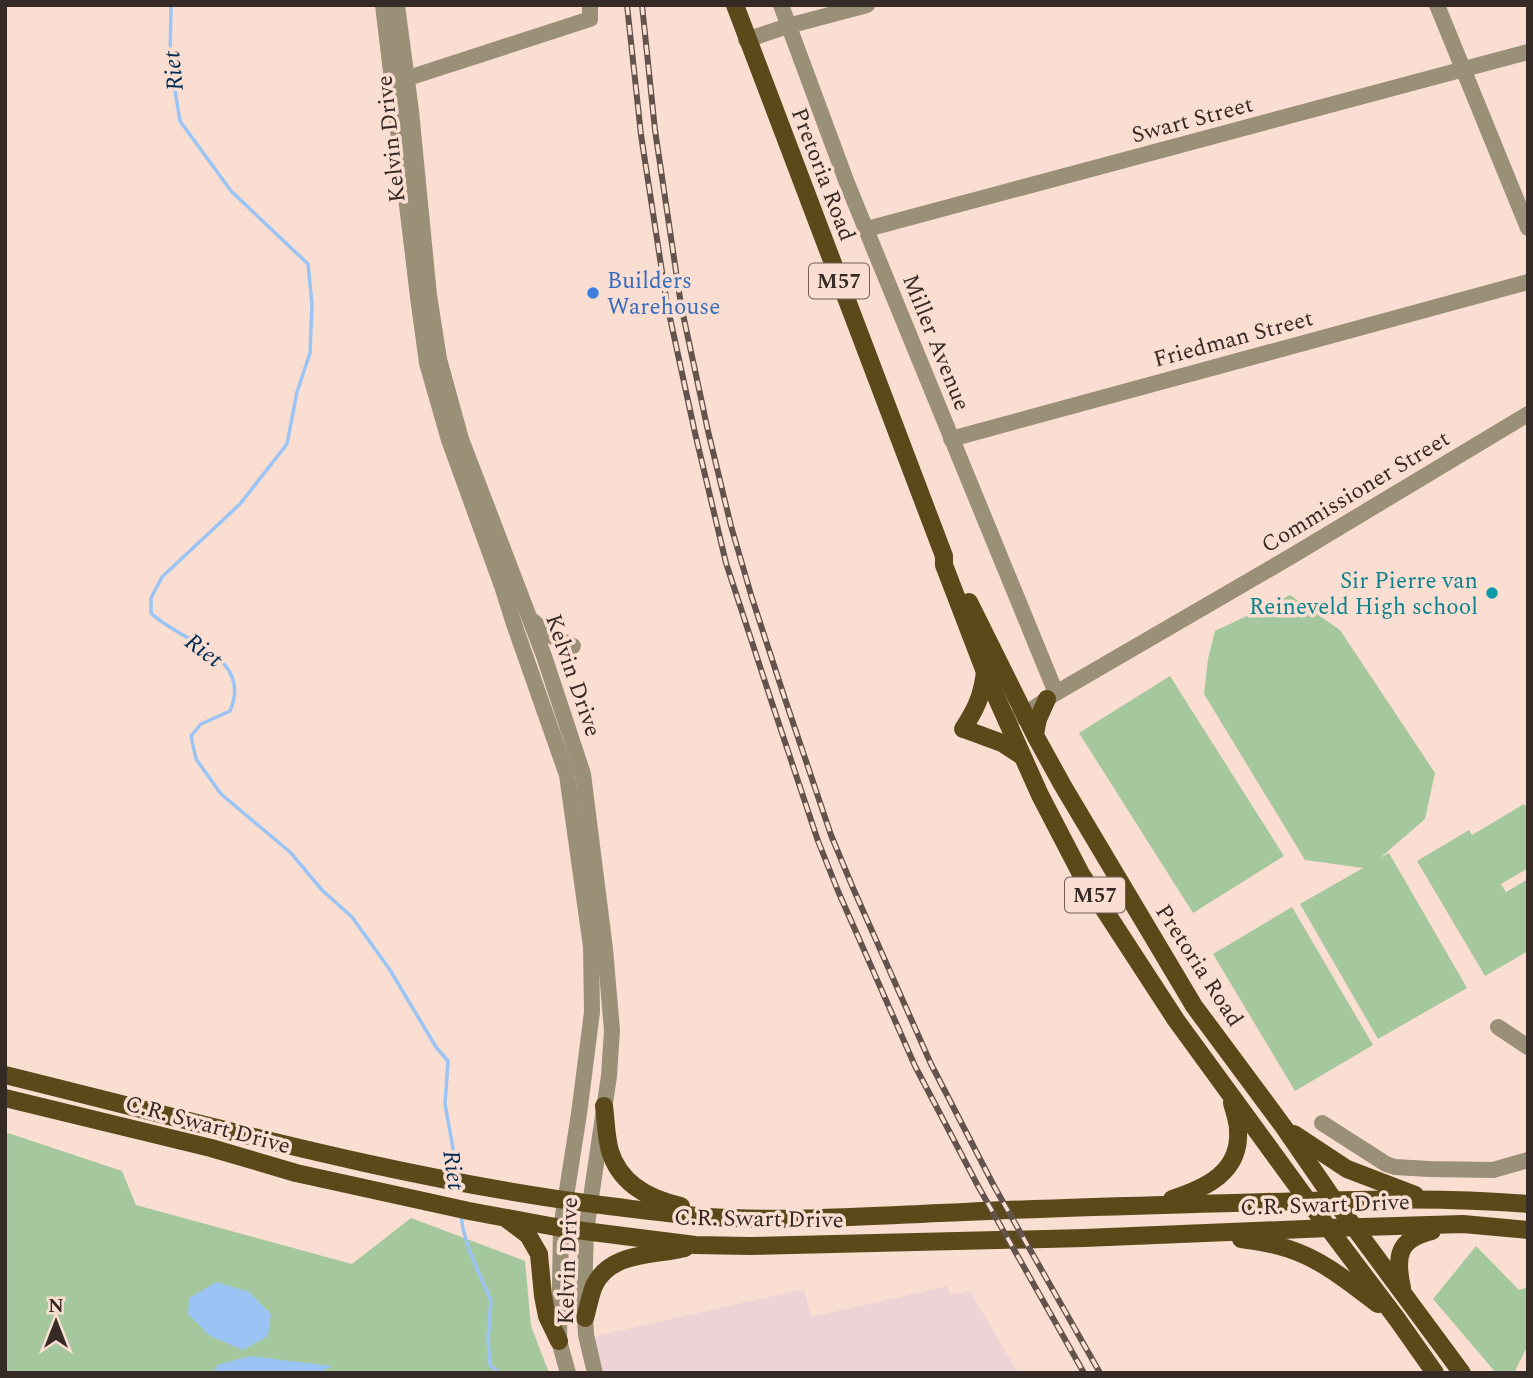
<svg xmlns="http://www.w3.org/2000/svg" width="1533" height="1378" font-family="Spectral,serif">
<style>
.commercial{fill:#eed3d6}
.green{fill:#a5c79e}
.water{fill:#9bc4f4}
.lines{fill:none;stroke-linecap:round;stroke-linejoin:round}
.stream{stroke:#9bc4f4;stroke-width:3.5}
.minor{stroke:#9a8f77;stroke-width:16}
.major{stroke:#5c491a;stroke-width:18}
.rail-casing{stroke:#62534c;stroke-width:6}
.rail{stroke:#faded1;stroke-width:3.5;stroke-dasharray:10;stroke-linecap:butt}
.shop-dot{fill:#3f7fe0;stroke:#faded1;stroke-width:2.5}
.culture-dot{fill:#0f9aa8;stroke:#faded1;stroke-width:2.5}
.labels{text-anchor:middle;stroke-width:7;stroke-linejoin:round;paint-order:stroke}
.shield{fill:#faded1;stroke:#706059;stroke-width:2}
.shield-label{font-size:21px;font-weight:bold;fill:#352a25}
.street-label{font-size:23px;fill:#352a25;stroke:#faded1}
.shop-label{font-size:23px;fill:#366cbe;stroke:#faded1;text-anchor:start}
.culture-label{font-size:23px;fill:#0d838f;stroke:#faded1;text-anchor:end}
.water-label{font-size:24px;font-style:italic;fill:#002b55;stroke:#faded1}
</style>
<rect width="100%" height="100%" fill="#faded1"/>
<!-- commercial -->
<polygon class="commercial" points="948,1286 950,1295 970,1291 1018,1373 604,1373 592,1337 804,1289 811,1317"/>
<!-- green -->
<g class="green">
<polygon points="1290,595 1340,630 1435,773 1425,819 1380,858 1389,853 1467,988 1378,1039 1300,904 1363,868 1305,860 1204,694 1208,659 1215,631"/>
<polygon points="1170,676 1284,856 1193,913 1079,733"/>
<polygon points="1524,804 1528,809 1528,868 1501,884 1506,892 1528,879 1528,951 1485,976 1417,861 1469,830 1472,835"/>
<polygon points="1292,907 1373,1045 1295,1091 1213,954"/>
<polygon points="5,1132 122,1171 136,1205 352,1264 411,1218 525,1261 531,1326 549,1373 5,1373"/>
<polygon points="1476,1246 1519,1290 1528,1287 1528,1345 1514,1373 1496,1373 1433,1299"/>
</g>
<!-- water -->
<g class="water">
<polygon points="217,1282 249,1292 271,1314 268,1336 243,1350 210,1336 188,1314 189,1298"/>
<polygon points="250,1356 332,1366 318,1373 215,1373 217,1365"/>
</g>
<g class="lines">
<!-- stream -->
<g class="stream">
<path d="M171,5L170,60L180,121L231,191L308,264L312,304L310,353L297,392L287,444L240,504L162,577L151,598V613C180,642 254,655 230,711L201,724L191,736L196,759L221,794L290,852L322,890L352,917L390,970L436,1047L448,1061L445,1104L453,1148L457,1177"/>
<polyline points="461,1216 463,1229 469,1250 491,1301 488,1339 490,1365 499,1373"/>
</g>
<!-- minor -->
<g class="minor">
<polyline points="383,5 418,297 427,363 449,440 502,586 514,624 567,775 591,947 592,1012 579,1114 561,1228 559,1341 568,1373"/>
<polyline points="397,5 411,111 429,295 439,359 461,439 544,656 583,774 605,949 612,1030 609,1076 586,1231 584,1298 586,1335 595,1373"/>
<polyline points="781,5 847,183 1056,693"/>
<polyline points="1437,5 1528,228"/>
<polyline points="746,40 788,26 867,5"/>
<polyline points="399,81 590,19 590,5"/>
<polyline points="867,229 1528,52"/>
<polyline points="951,439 1528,282"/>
<polyline points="533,621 549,635 573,646"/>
<polyline points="1006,721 1025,714 1056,693 1290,557 1528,414"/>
<polyline points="1498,1027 1528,1047"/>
<polyline points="1322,1123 1386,1164 1395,1167 1429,1169 1493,1170 1528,1160"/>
</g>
<!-- major -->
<g class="major">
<polyline points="735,5 944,556 944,565 985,672 1040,795 1081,874 1176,1020 1308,1201 1397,1319 1435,1373"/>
<polyline points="969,602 1036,737 1063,786 1194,1006 1283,1126 1334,1200 1462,1373"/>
<path d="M963,729C976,709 982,696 985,672"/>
<polyline points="964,729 1002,743 1022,756"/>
<polyline points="1035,734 1038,719 1047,699"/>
<path d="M5,1075C205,1124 405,1181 609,1206C650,1211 691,1217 732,1218C809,1221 887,1215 964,1212C1064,1207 1165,1205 1265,1202C1353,1200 1440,1197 1528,1204"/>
<polyline points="5,1098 211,1148 296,1173 469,1211 561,1228 600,1233 695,1245 750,1246 1084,1238 1329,1228 1463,1224 1528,1230"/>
<path d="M604,1106C606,1121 606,1137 610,1151C620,1184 649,1199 681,1206"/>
<polyline points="1294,1134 1347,1169 1415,1195"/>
<path d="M1172,1199C1206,1188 1241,1172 1238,1130C1238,1121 1234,1111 1232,1103"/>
<polyline points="508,1220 528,1235 539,1254 543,1296 547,1316 559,1341"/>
<path d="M1241,1239C1257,1241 1274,1244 1289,1249C1323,1260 1350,1283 1378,1304"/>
<path d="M1402,1288C1395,1256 1398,1239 1432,1231"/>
<path d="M585,1318C588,1308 590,1296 594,1286C610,1251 654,1256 685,1248"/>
</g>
<defs>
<g id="rail">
<polyline points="627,5 641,135 667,304 695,433 726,563 773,706 818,841 838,891 915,1066 978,1186 1084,1373"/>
<polyline points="642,5 655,130 681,305 708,431 731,526 752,598 785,699 831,835 853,888 931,1064 994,1186 1100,1373"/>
</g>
</defs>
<!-- rail casing -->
<use href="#rail" class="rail-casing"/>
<!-- rail -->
<use href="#rail" class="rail"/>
</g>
<!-- markers -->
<circle class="shop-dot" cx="593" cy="293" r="7"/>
<circle class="culture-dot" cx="1492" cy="593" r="7"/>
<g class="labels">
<!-- shield labels -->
<g class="shield">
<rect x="809" y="263.5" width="60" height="35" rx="5"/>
<rect x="1065" y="877.5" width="60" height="35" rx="5"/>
</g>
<g class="shield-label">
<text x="839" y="288">M57</text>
<text x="1095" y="902">M57</text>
</g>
<!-- street labels -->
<g class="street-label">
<text transform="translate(1192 119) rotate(-15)" y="8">Swart Street</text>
<text transform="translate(390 139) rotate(-96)" y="8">Kelvin Drive</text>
<text transform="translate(824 174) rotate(69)" y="8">Pretoria Road</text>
<text transform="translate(1233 338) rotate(-15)" y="8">Friedman Street</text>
<text transform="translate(937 342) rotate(68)" y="8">Miller Avenue</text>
<text transform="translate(1355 491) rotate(-31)" y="8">Commissioner Street</text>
<text transform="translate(574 675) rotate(71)" y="8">Kelvin Drive</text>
<text transform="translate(1200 965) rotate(57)" y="8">Pretoria Road</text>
<text transform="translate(208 1124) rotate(15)" y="8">C.R. Swart Drive</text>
<text transform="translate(1325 1204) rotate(-2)" y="8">C.R. Swart Drive</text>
<text transform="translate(759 1218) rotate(1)" y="8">C.R. Swart Drive</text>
<text transform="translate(567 1261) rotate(-88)" y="8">Kelvin Drive</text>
</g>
<!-- shop labels -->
<g class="shop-label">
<text x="607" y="288">Builders<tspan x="607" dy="26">Warehouse</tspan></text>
</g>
<!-- culture labels -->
<g class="culture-label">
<text x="1478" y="588">Sir Pierre van<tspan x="1478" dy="26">Reineveld High school</tspan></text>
</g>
<!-- water labels -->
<g class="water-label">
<text transform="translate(173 71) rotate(-96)" y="8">Riet</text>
<text transform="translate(204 650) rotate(37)" y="8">Riet</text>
<text transform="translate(454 1170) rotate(82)" y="8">Riet</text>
</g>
</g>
<!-- border -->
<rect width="1533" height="1378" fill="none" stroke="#352a25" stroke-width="14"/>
<!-- north arrow -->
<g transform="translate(56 1322)" stroke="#faded1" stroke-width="5" paint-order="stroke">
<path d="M0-5L12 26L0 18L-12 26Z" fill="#352a25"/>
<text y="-10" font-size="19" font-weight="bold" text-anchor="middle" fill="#352a25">N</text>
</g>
</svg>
